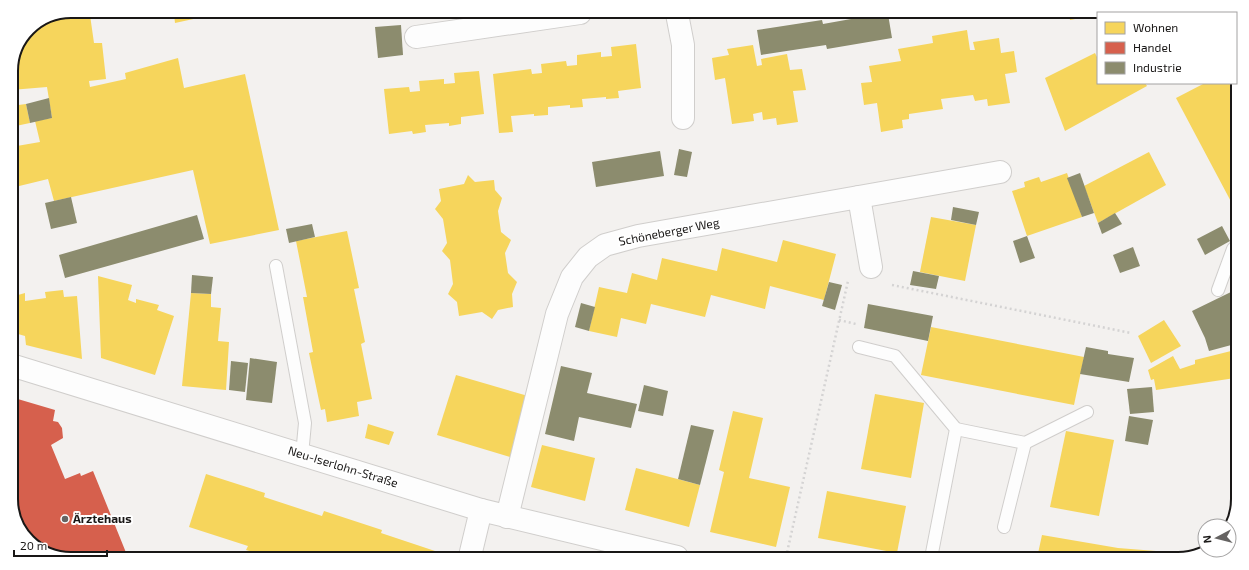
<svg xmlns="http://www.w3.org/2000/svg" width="1249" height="570" font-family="'Exo 2',sans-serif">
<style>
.homes{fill:#f6d55c}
.shops{fill:#d6604d}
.industry{fill:#8c8c6e}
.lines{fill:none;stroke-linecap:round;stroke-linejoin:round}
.lane-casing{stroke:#d0cecc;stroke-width:14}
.street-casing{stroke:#d0cecc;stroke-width:24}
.path{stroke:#d4d3d3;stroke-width:2.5;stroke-dasharray:2 3;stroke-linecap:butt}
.lane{stroke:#fdfdfd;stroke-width:12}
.street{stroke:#fdfdfd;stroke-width:22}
.poi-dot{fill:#656362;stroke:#fff;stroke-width:1.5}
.labels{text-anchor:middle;stroke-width:4;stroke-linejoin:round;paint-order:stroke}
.street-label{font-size:12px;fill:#191716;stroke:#fff}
.poi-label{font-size:12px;font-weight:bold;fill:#191716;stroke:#fff;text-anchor:start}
.rim{fill:none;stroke:#191716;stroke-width:2}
</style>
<rect width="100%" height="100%" fill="#f3f1ef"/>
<!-- homes -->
<g class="homes">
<polygon points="153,11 193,12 198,18 175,23 174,14 154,17"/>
<polygon points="90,15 94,43 102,43 106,79 89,81 90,87 126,79 125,73 178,58 184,88 245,74 279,230 210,244 193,170 54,201 48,179 11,188 11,147 40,142 35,121 52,118 47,87 11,90 11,68 29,29 48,21"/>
<polygon points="1069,15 1091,15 1091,16 1070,20"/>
<polygon points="967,30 970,50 975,50 973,42 999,38 1001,53 1014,51 1017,72 1005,74 1010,103 988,106 987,99 975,101 973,95 941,99 943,109 909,114 909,119 902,120 903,128 881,132 877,103 864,105 861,83 872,82 869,66 901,61 898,49 933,43 932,36"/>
<polygon points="636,44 641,88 618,91 619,98 606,99 606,97 582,99 583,107 570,108 570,105 548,107 548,115 534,116 534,114 511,116 513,132 499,133 493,74 531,69 532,74 542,73 541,64 566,61 567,66 577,65 577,55 601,52 601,57 612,56 611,47"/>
<polygon points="753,45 757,66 762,65 761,59 787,54 790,70 802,69 806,90 793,91 798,122 777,125 776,118 763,120 762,112 753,114 754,121 732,124 725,78 715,80 712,58 729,55 727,49"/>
<polygon points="1095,53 1098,59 1098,83 1145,83 1147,86 1065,131 1045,78"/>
<polygon points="479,71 484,114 461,117 461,124 449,126 449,123 425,125 426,132 413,134 412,131 389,134 384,89 409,87 410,92 420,91 419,81 444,79 444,84 455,83 454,73"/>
<polygon points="1205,83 1232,83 1238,94 1236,211 1176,98"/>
<polygon points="26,104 30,123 11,127 11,106"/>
<polygon points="1149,152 1166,185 1098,223 1084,186"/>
<polygon points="1067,173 1082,217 1027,236 1012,191 1025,187 1024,182 1039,177 1041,182"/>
<polygon points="468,175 475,182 494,180 495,190 502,198 498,211 501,232 511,240 505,253 508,273 517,282 512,294 513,307 498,310 492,319 482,312 459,316 457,302 448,294 453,284 450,260 442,251 447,243 443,219 435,209 441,201 439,189 464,184"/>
<polygon points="931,217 976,225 965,281 920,272"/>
<polygon points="347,231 359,288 354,289 365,342 361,344 372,399 357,402 359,416 327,422 325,409 321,410 309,353 313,352 303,297 307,297 296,241"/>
<polygon points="783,240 836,254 824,300 770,286 765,309 711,295 705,317 651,304 646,324 621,318 617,337 589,331 599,287 627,293 632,273 657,280 662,258 717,271 722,248 777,262"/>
<polygon points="98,276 132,285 128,300 136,303 136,299 159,305 157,310 174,316 155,375 101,358"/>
<polygon points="63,290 64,297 77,296 82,359 26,345 25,336 11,332 11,297 25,293 25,301 46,298 45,292"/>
<polygon points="191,293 211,294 211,307 221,308 218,341 229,342 226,390 182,386"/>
<polygon points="1164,320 1181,346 1151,363 1138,336"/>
<polygon points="931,327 1084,357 1074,405 921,375"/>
<polygon points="1235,350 1235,378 1156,390 1154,379 1151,380 1148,370 1173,356 1180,369 1195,364 1195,360"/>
<polygon points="456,375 528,396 510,457 437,435"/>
<polygon points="875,394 924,403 911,478 861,469"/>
<polygon points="733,411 763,418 749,478 790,487 776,547 710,532 724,472 719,470"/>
<polygon points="368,424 394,432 389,445 365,438"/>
<polygon points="1066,431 1114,440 1099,516 1050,507"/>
<polygon points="542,445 595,458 585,501 531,487"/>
<polygon points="636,468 700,485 689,527 625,510"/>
<polygon points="206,474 265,493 264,497 322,516 324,511 382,530 381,533 441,553 440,556 263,555 246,550 248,546 189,527"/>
<polygon points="827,491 906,506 897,553 818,538"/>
<polygon points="1042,535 1118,548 1194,554 1178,559 1037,558"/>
<polygon points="516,551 537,556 515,556"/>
</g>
<!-- shops -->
<polygon class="shops" points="11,397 55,410 53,421 58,422 62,428 63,438 51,445 65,479 80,473 81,476 93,471 127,555 48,554 23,535 11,503"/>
<!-- industry -->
<g class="industry">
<polygon points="128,11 153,11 154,15 129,18"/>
<polygon points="879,14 888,14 892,38 827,49 826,45 761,55 757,30 822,20 823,24"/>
<polygon points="401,25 403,55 378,58 375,27"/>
<polygon points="49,98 52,118 30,123 26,104"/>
<polygon points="679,149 692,152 687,177 674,175"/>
<polygon points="660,151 664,176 596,187 592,162"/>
<polygon points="1080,173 1094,213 1082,217 1067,178"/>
<polygon points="71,197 77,223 51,229 45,203"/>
<polygon points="953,207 979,212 976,225 951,220"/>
<polygon points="1115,213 1122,224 1102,234 1098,223"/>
<polygon points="197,215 204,239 65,278 59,255"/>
<polygon points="312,224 315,237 289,243 286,229"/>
<polygon points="1222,226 1230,241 1205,255 1197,239"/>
<polygon points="1027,236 1035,258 1020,263 1013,241"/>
<polygon points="1133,247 1140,266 1120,273 1113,255"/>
<polygon points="913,271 939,276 936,289 910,285"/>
<polygon points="192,275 213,277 211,294 191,293"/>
<polygon points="829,282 842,285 835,310 822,306"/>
<polygon points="1233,291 1236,297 1235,323 1231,325 1235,344 1209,351 1205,338 1192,311"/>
<polygon points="581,303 595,307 589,331 575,327"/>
<polygon points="868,304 933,316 928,341 864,328"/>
<polygon points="1086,347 1108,351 1108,354 1134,358 1129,382 1080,374"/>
<polygon points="250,358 277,362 272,403 246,400"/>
<polygon points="231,361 248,363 245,392 229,390"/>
<polygon points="561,366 592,373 587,393 637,404 631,428 579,417 574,441 545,434"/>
<polygon points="644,385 668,391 663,416 638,411"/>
<polygon points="1152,387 1154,412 1130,414 1127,389"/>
<polygon points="1129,416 1153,420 1148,445 1125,441"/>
<polygon points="691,425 714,430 700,485 678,479"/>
</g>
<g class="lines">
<defs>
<g id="lane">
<polyline points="276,266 305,423 302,455"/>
<polyline points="1218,290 1233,249 1236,246"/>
<polyline points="859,347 895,356 956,429 931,558"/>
<polyline points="956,429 1025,443 1087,412"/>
<polyline points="1004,527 1025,443"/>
</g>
<g id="street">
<polyline points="677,14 683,45 683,118"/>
<polyline points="416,37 580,13"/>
<polyline points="859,197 871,267"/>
<polyline points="11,365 481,510 677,557"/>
<polyline points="507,517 557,314 572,277 588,257 605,245 638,236 1000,172"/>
<polyline points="470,556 481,510"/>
</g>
</defs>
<!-- lane casing -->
<use href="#lane" class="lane-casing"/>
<!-- street casing -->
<use href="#street" class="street-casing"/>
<!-- path -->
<g class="path">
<polyline points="892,285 1131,333"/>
<polyline points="839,320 856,324"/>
<polyline points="786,557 848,281"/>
</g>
<!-- lane -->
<use href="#lane" class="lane"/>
<!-- street -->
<use href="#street" class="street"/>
</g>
<!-- markers -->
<circle class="poi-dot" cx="65" cy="519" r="4"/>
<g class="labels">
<!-- street labels -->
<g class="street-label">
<text transform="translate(669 232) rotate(-11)" y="4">Schöneberger Weg</text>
<text transform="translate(343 467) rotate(17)" y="4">Neu-Iserlohn-Straße</text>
</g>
<!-- poi labels -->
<g class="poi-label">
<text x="73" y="523">Ärztehaus</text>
</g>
</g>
<!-- crop -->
<path d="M0 0H1249V570H0ZM71 18H1178A53 53 0 0 1 1231 71V499A53 53 0 0 1 1178 552H71A53 53 0 0 1 18 499V71A53 53 0 0 1 71 18Z" fill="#fff" fill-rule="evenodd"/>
<path class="rim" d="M71 18H1178A53 53 0 0 1 1231 71V499A53 53 0 0 1 1178 552H71A53 53 0 0 1 18 499V71A53 53 0 0 1 71 18Z"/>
<!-- legend -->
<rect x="1097" y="12" width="140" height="72" fill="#ffffff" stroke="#a3a2a2"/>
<rect x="1105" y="22" width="20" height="12" fill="#f6d55c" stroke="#a3a2a2"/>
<text x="1133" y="32" font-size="12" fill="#191716">Wohnen</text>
<rect x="1105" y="42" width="20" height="12" fill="#d6604d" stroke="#a3a2a2"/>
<text x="1133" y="52" font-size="12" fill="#191716">Handel</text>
<rect x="1105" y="62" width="20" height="12" fill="#8c8c6e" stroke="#a3a2a2"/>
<text x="1133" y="72" font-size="12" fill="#191716">Industrie</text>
<!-- north arrow -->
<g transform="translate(1217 538) rotate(263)"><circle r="19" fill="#ffffff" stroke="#a3a2a2"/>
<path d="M0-3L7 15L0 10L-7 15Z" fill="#656362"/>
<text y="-6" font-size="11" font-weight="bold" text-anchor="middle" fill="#191716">N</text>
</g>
<!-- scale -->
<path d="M14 550v6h93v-6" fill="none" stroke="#191716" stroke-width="2"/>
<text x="20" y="550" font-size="12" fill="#191716" stroke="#ffffff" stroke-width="3" paint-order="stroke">20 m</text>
</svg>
